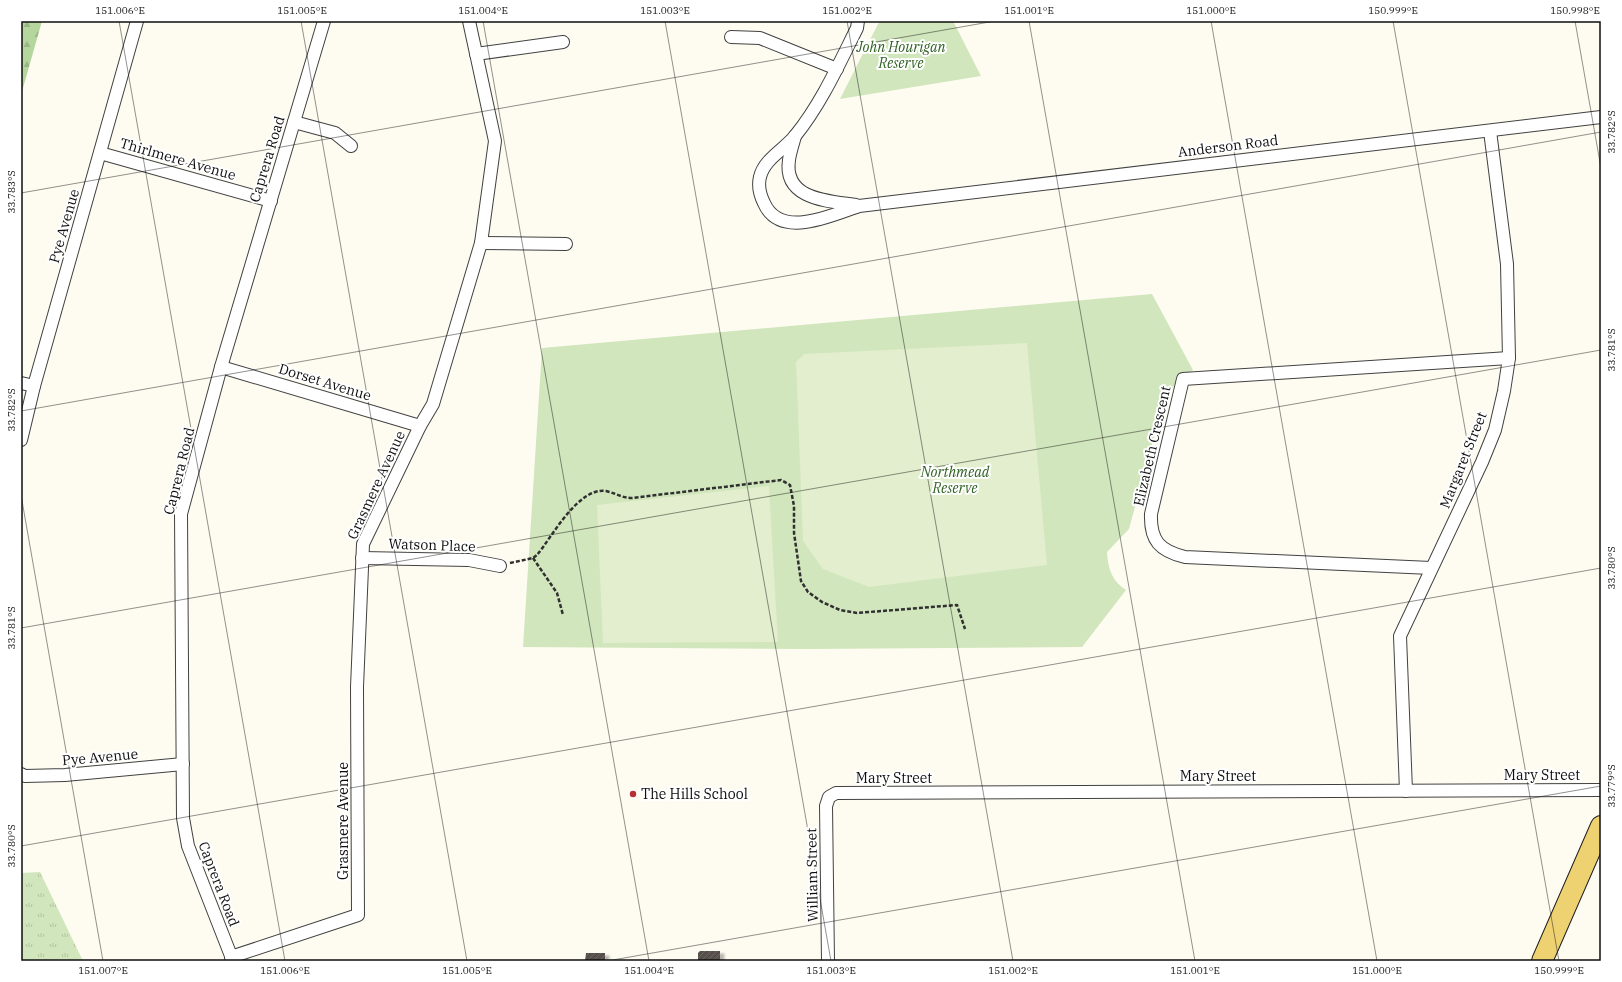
<svg xmlns="http://www.w3.org/2000/svg" width="1622" height="982" font-family="'IBM Plex Serif',serif">
<style>
.grass{fill:url(#grass-tufts)}
.forest{fill:url(#forest-firs)}
.park{fill:#d1e6bc}
.pitch{fill:#e2eecd}
.building{fill:url(#building-hatch);filter:url(#shadow)}
.lines{fill:none;stroke-linecap:round;stroke-linejoin:round}
.minor-casing{stroke:#414141;stroke-width:14}
.primary-casing{stroke:#1f1f1f;stroke-width:22}
.path{stroke:#303030;stroke-width:2.5;stroke-dasharray:4 2;stroke-linecap:butt}
.minor{stroke:#fff;stroke-width:12}
.primary{stroke:#eed271;stroke-width:20}
.ticks{fill:none;stroke:#0e0e0e;stroke-width:1;stroke-opacity:0.45}
.poi-dot{fill:#b43134;stroke:#fff;stroke-width:1.5}
.labels{text-anchor:middle;stroke-width:4;stroke-linejoin:round;paint-order:stroke}
.park-label{font-size:14px;font-style:italic;fill:#2f6123;stroke:#fff}
.street-label{font-size:14px;fill:#0e0e0e;stroke:#fff}
.poi-label{font-size:14px;fill:#0e0e0e;stroke:#fff;text-anchor:start}
.neatline{fill:none;stroke:#0e0e0e;stroke-width:1.5}
.ticks-label{font-size:10px;text-anchor:middle;fill:#0e0e0e}
</style>
<defs>
<pattern id="grass-tufts" width="24" height="20" patternUnits="userSpaceOnUse"><rect width="24" height="20" fill="#d1e6bc"/><path d="M3 7l-1-3M5 7V3M7 7l1-3M15 17l-1-3M17 17v-4M19 17l1-3" fill="none" stroke="#b2c4a0"/></pattern>
<pattern id="forest-firs" width="22" height="20" patternUnits="userSpaceOnUse"><rect width="22" height="20" fill="#b5d69d"/><path d="M5 1l3.5 6h-7zM16 11l3.5 6h-7z" fill="#9ab686"/></pattern>
<pattern id="building-hatch" width="6" height="6" patternUnits="userSpaceOnUse"><rect width="6" height="6" fill="#56504b"/><path d="M-1 1l2-2M0 6l6-6M5 7l2-2" fill="none" stroke="#696561"/></pattern>
<filter id="shadow"><feDropShadow dx="4.5" dy="2.5" stdDeviation="1" flood-color="#0004"/></filter>
</defs>
<rect width="100%" height="100%" fill="#fefcf1"/>
<!-- grass -->
<polygon class="grass" points="40,872 83,961 21,961 21,873"/>
<!-- forest -->
<polygon class="forest" points="21,21 42,21 21,95"/>
<!-- park -->
<g class="park">
<polygon points="882,21 953,21 981,76 840,99 878,24"/>
<path d="M1152,294L1193,370L1176,382L1163,405L1129,529L1107,552C1108,569 1112,581 1126,590L1082,647L808,649L523,647L542,348Z"/>
</g>
<!-- pitch -->
<g class="pitch">
<polygon points="1027,343 1047,565 869,587 823,569 803,541 796,362 804,354"/>
<polygon points="769,486 778,642 603,643 597,505"/>
</g>
<!-- building -->
<g class="building">
<polygon points="700,951 720,951 720,961 698,961 698,953"/>
<polygon points="586,953 605,953 605,961 585,961"/>
</g>
<g class="lines">
<defs>
<g id="minor">
<path d="M858,21L857,28C839,64 821,104 795,136C785,149 764,159 760,177C758,185 760,195 764,203C780,240 832,215 859,206L1601,117"/>
<polyline points="731,37 760,38 837,69"/>
<polyline points="476,54 563,42"/>
<polyline points="294,122 335,133 351,146"/>
<path d="M795,136C793,144 790,152 789,160C783,200 829,201 856,205"/>
<polyline points="100,153 271,201"/>
<polyline points="481,243 566,244"/>
<polyline points="221,367 420,426"/>
<polyline points="21,383 34,386"/>
<polyline points="21,440 34,386 137,21"/>
<polyline points="362,558 469,560 500,566"/>
<path d="M1431,568L1185,557C1160,551 1150,541 1151,514L1183,379L1509,358"/>
<polyline points="21,774 25,776 65,775 183,764"/>
<polyline points="1406,791 1400,636 1482,462 1495,430 1504,391 1509,358 1507,264 1490,131"/>
<polyline points="231,957 358,915 357,687 363,544 420,426 433,404 481,243 495,141 469,21"/>
<polyline points="233,961 188,846 183,818 181,514 221,367 324,21"/>
<polyline points="828,961 826,806 829,797 836,793 1601,790"/>
</g>
<polyline id="primary" points="1542,961 1601,826"/>
</defs>
<!-- minor casing -->
<use href="#minor" class="minor-casing"/>
<!-- primary casing -->
<use href="#primary" class="primary-casing"/>
<!-- path -->
<g class="path">
<polyline points="533,558 557,593 563,615"/>
<path d="M510,563L533,558L537,555C552,537 578,487 606,491C615,493 622,498 632,498L781,480L790,485L794,506V533L801,581L808,592L822,602L840,610L857,613L957,605L965,629"/>
</g>
<!-- minor -->
<use href="#minor" class="minor"/>
<!-- primary -->
<use href="#primary" class="primary"/>
</g>
<!-- ticks -->
<path class="ticks" d="M119,21L285,961M301,21L467,961M483,21L649,961M665,21L831,961M847,21L1013,961M1029,21L1195,961M1211,21L1377,961M1393,21L1559,961M1575,21L1601,168M21,193L995,21M21,411L1601,132M21,495L103,961M21,628L1601,350M21,846L1601,568M607,961L1601,786"/>
<!-- markers -->
<circle class="poi-dot" cx="633" cy="794" r="4"/>
<g class="labels">
<!-- park labels -->
<g class="park-label">
<text x="901" y="52">John Hourigan<tspan x="901" dy="16">Reserve</tspan></text>
<text x="955" y="477">Northmead<tspan x="955" dy="16">Reserve</tspan></text>
</g>
<!-- street labels -->
<g class="street-label">
<text transform="translate(1228 146) rotate(-7)" y="5">Anderson Road</text>
<text transform="translate(178 159) rotate(16)" y="5">Thirlmere Avenue</text>
<text transform="translate(267 159) rotate(-73)" y="5">Caprera Road</text>
<text transform="translate(64 226) rotate(-74)" y="5">Pye Avenue</text>
<text transform="translate(325 382) rotate(17)" y="5">Dorset Avenue</text>
<text transform="translate(1152 446) rotate(-77)" y="5">Elizabeth Crescent</text>
<text transform="translate(1463 460) rotate(-68)" y="5">Margaret Street</text>
<text transform="translate(179 471) rotate(-76)" y="5">Caprera Road</text>
<text transform="translate(376 485) rotate(-65)" y="5">Grasmere Avenue</text>
<text transform="translate(432 545) rotate(2)" y="5">Watson Place</text>
<text transform="translate(100 757) rotate(-5)" y="5">Pye Avenue</text>
<text x="1542" y="780">Mary Street</text>
<text x="1218" y="781">Mary Street</text>
<text x="894" y="783">Mary Street</text>
<text transform="translate(343 821) rotate(-90)" y="5">Grasmere Avenue</text>
<text transform="translate(812 875) rotate(-91)" y="5">William Street</text>
<text transform="translate(219 884) rotate(69)" y="5">Caprera Road</text>
</g>
<!-- poi labels -->
<g class="poi-label">
<text x="641" y="799">The Hills School</text>
</g>
</g>
<!-- border -->
<rect width="1622" height="982" fill="none" stroke="#ffffff" stroke-width="44"/>
<rect x="22" y="22" width="1578" height="938" class="neatline"/>
<g class="ticks-label">
<text x="120" y="14">151.006°E</text>
<text x="302" y="14">151.005°E</text>
<text x="483" y="14">151.004°E</text>
<text x="665" y="14">151.003°E</text>
<text x="847" y="14">151.002°E</text>
<text x="1029" y="14">151.001°E</text>
<text x="1211" y="14">151.000°E</text>
<text x="1393" y="14">150.999°E</text>
<text x="1575" y="14">150.998°E</text>
<text transform="translate(1611 132) rotate(-90)" y="4">33.782°S</text>
<text transform="translate(11 192) rotate(-90)" y="4">33.783°S</text>
<text transform="translate(1611 350) rotate(-90)" y="4">33.781°S</text>
<text transform="translate(11 410) rotate(-90)" y="4">33.782°S</text>
<text transform="translate(1611 568) rotate(-90)" y="4">33.780°S</text>
<text transform="translate(11 628) rotate(-90)" y="4">33.781°S</text>
<text transform="translate(1611 786) rotate(-90)" y="4">33.779°S</text>
<text transform="translate(11 846) rotate(-90)" y="4">33.780°S</text>
<text x="103" y="974">151.007°E</text>
<text x="285" y="974">151.006°E</text>
<text x="467" y="974">151.005°E</text>
<text x="649" y="974">151.004°E</text>
<text x="831" y="974">151.003°E</text>
<text x="1013" y="974">151.002°E</text>
<text x="1195" y="974">151.001°E</text>
<text x="1377" y="974">151.000°E</text>
<text x="1559" y="974">150.999°E</text>
</g>
</svg>
